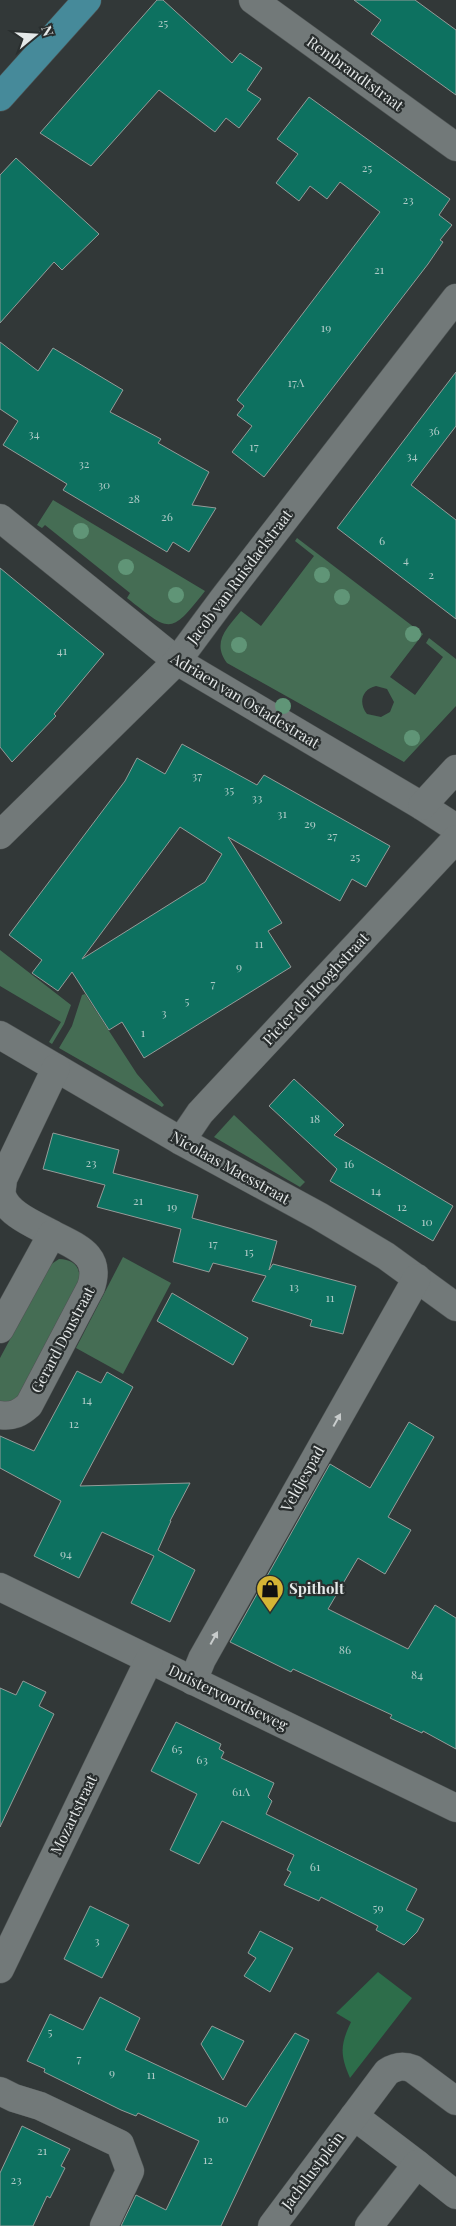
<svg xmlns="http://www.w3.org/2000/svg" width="456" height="2226" font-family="'Playfair Display',serif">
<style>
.green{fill:#456d54;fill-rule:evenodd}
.forest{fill:#2d6d4a}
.building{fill:#0d7160;stroke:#959b99;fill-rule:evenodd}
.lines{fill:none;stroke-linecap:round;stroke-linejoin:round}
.minor-casing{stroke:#4f5454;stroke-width:29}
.major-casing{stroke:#4f5454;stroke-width:29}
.minor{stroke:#727979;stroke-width:28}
.major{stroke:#468a9a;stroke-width:28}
.tree{fill:#609577}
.oneway{fill:#c8cccc}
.labels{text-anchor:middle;stroke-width:4.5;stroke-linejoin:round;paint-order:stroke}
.number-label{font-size:12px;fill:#aecac6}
.street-label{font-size:15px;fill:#e4e8e8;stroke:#292e2e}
.poi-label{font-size:15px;font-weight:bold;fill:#e4e8e8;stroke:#292e2e;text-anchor:start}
</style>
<rect width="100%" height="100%" fill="#323838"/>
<!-- green -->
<g class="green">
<path d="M53,500L205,591C170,636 170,632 127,598L130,593L45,525L42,528L37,525Z"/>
<path d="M297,538L423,634L390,677L415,695L443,657L426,643L429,638L456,659V706L404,762L227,663C211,642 228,627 241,611L261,626L314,556L295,541ZM376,686L387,689L394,702L390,712L381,717L367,714C358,703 362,689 376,686Z"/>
<polygon points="0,950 71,1005 64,1024 52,1044 49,1042 61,1022 0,986"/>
<polygon points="85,994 137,1074 164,1105 162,1107 59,1048 72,1026 82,995"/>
<polygon points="234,1115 305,1182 300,1187 214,1137"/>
<polygon points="123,1257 171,1283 123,1374 76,1348"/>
<path d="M59,1259C73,1259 81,1267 79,1280L18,1397L8,1403H0V1358L50,1265Z"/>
</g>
<!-- forest -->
<path class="forest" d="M378,1972L412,1998L350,2078C340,2055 340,2045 351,2022L336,2013Z"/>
<!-- building -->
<g class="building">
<polygon points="157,0 163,0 232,63 240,53 262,68 247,90 261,99 239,128 226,118 215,132 159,90 91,166 40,133"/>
<polygon points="354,0 415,0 456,30 456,95 371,34 381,20"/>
<polygon points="309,97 450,199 439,215 452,225 440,240 443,242 428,264 264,477 232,452 252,426 237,415 244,406 237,400 380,212 340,182 327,199 310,186 299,201 276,183 298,154 277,139"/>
<polygon points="16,158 99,234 62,270 54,262 0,323 0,175"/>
<polygon points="0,342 38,371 53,348 123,390 110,412 161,439 158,443 209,472 192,505 216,508 189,552 173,542 167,552 63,490 67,484 3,445 18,421 0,409"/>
<polygon points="456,372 456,426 411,485 456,520 456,619 337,528"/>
<polygon points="0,568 104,654 54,714 56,716 12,762 0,747"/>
<path d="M182,744L257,785L264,775L390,846L366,887L352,879L340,901L228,837L282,923L268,931L291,967L144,1058L122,1022L109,1030L72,972L58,991L32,973L42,960L9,935L125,781L137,758L165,774ZM180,827L222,854L205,882L82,959Z"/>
<polygon points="294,1079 344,1125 334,1135 453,1206 433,1241 330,1181 337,1169 269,1106"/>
<polygon points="53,1133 119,1150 113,1173 198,1195 192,1218 277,1241 269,1270 273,1264 356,1286 343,1334 310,1326 312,1320 252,1301 266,1276 213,1263 209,1272 173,1262 181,1229 97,1207 105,1185 43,1169"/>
<polygon points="172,1293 248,1338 233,1365 157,1321"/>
<polygon points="77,1371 101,1383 107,1372 133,1387 80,1486 190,1483 170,1521 171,1521 158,1550 195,1570 170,1622 131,1603 154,1556 102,1532 79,1578 34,1556 61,1501 0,1468 0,1436 34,1451"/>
<polygon points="409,1422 434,1437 388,1517 411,1530 385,1574 358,1558 328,1609 408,1649 435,1605 456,1618 456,1749 423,1731 422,1733 390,1718 392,1715 293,1669 291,1672 230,1642 330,1464 370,1488"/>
<polygon points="23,1681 46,1692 39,1706 54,1714 0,1827 0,1688 16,1695"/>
<polygon points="176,1722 221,1744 219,1749 224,1752 221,1758 274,1783 268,1797 272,1801 266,1814 417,1889 406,1910 424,1919 417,1932 404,1945 376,1930 378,1926 321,1897 319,1901 284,1885 291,1872 287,1870 294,1855 222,1821 199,1864 170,1850 197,1794 151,1771"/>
<polygon points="90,1906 129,1925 102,1978 64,1959"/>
<polygon points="260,1931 293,1948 270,1992 244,1976 256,1958 248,1953"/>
<polygon points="100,1997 140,2018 125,2050 246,2107 295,2033 309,2040 221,2226 121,2226 136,2195 166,2210 199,2141 138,2113 136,2116 121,2110 44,2072 45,2069 27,2061 50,2014 83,2030"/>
<polygon points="212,2026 244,2041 223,2080 201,2044"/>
<polygon points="22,2126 70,2149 61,2166 65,2168 50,2198 47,2196 33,2226 0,2226 0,2173"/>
</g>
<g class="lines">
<defs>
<g id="minor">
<polyline points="253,0 456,147"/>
<polyline points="0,518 177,661 422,806 456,828"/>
<polyline points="422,806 456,769"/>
<polyline points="0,835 177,661 223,599 456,298"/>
<polyline points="0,1035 181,1141 319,1216 386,1256 456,1307"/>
<polyline points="181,1141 200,1113 213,1099 456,839"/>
<path d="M52,1234C36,1225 7,1214 2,1195C1,1190 3,1183 3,1179L56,1068"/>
<path d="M0,1329L52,1234C76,1247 102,1254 91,1287L29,1405C20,1413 13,1417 0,1415"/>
<polyline points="0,1587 456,1808"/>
<polyline points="193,1681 202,1659 417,1278"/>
<polyline points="0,1969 149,1660"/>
<polyline points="0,2091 14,2098 40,2106 120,2144 130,2171 104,2226"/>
<polyline points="354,2116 417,2164"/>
<path d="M272,2226L387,2072C396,2066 403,2065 413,2069L456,2101"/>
<polyline points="369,2226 417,2164 456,2195"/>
</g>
<polyline id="major" points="0,97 87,0"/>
</defs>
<!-- minor casing -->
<use href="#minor" class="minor-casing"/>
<!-- major casing -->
<use href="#major" class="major-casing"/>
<!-- minor -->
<use href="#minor" class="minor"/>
<!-- major -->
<use href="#major" class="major"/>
</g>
<!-- trees -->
<g class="tree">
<circle cx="81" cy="531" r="8"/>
<circle cx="126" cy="567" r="8"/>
<circle cx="322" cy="575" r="8"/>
<circle cx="176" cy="595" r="8"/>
<circle cx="342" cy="597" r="8"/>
<circle cx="413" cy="634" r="8"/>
<circle cx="239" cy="645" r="8"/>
<circle cx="283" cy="706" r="8"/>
<circle cx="412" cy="738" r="8"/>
</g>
<!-- one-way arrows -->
<defs><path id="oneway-solid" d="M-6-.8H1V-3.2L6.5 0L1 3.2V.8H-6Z" transform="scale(1.25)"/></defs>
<g class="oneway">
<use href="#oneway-solid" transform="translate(337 1420) rotate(-61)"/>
<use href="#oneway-solid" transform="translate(214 1638) rotate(-61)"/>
</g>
<!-- icons -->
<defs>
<symbol id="shop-pin" viewBox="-11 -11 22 30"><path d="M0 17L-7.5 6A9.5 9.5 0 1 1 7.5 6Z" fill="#d5b535" stroke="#292e2e"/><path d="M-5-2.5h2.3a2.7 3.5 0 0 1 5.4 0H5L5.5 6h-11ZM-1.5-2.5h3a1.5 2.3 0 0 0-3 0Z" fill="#111"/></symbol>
</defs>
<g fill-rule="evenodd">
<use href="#shop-pin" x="254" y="1573" width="32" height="43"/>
</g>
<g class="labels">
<!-- number labels -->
<g class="number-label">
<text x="163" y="27">25</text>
<text x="367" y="172">25</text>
<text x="408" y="204">23</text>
<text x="379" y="274">21</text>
<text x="326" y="332">19</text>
<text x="296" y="387">17A</text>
<text x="434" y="435">36</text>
<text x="34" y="438">34</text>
<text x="254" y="451">17</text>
<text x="412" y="460">34</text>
<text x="84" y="468">32</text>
<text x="104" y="489">30</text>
<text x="134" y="503">28</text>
<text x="167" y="521">26</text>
<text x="382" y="545">6</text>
<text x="406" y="564">4</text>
<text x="431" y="579">2</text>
<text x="62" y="655">41</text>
<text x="197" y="780">37</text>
<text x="229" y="794">35</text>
<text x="257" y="802">33</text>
<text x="282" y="818">31</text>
<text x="310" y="828">29</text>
<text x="332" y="840">27</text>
<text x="355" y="861">25</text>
<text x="259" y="948">11</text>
<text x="239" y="971">9</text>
<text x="213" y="988">7</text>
<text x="187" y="1005">5</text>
<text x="164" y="1017">3</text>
<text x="143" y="1037">1</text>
<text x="315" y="1123">18</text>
<text x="91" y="1167">23</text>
<text x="349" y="1168">16</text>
<text x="376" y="1195">14</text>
<text x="138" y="1205">21</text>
<text x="172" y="1211">19</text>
<text x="402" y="1211">12</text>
<text x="427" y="1226">10</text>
<text x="213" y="1248">17</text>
<text x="249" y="1256">15</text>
<text x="294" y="1291">13</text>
<text x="330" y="1302">11</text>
<text x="87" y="1404">14</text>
<text x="74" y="1428">12</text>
<text x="66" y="1558">94</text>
<text x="345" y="1654">86</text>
<text x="417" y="1679">84</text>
<text x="177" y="1753">65</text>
<text x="202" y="1764">63</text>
<text x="241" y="1796">61A</text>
<text x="315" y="1871">61</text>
<text x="378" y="1912">59</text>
<text x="97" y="1945">3</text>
<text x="50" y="2036">5</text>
<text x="79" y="2063">7</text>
<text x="112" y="2077">9</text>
<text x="151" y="2079">11</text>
<text x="223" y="2123">10</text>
<text x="42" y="2155">21</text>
<text x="208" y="2164">12</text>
<text x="16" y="2184">23</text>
</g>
<!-- street labels -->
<g class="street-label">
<text transform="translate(355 74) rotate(36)" y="5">Rembrandtstraat</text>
<text transform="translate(240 577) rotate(-53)" y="5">Jacob van Ruisdaelstraat</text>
<text transform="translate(245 701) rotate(31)" y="5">Adriaen van Ostadestraat</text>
<text transform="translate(316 989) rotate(-47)" y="5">Pieter de Hooghstraat</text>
<text transform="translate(230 1168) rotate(29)" y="5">Nicolaas Maesstraat</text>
<text transform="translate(63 1340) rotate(-62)" y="5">Gerard Doustraat</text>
<text transform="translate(303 1479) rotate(-61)" y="5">Veldjespad</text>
<text transform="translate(228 1698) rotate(26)" y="5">Duistervoordseweg</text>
<text transform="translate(74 1815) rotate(-64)" y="5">Mozartstraat</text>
<text transform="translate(313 2171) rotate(-53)" y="5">Jachtlustplein</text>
</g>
<!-- poi labels -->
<g class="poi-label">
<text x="289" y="1594">Spitholt</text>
</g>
</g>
<!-- north arrow -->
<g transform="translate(35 35) rotate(72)" stroke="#292e2e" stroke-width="4" paint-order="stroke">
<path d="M0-4L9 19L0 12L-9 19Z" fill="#e4e8e8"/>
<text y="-8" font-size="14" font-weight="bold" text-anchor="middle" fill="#e4e8e8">N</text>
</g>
</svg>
